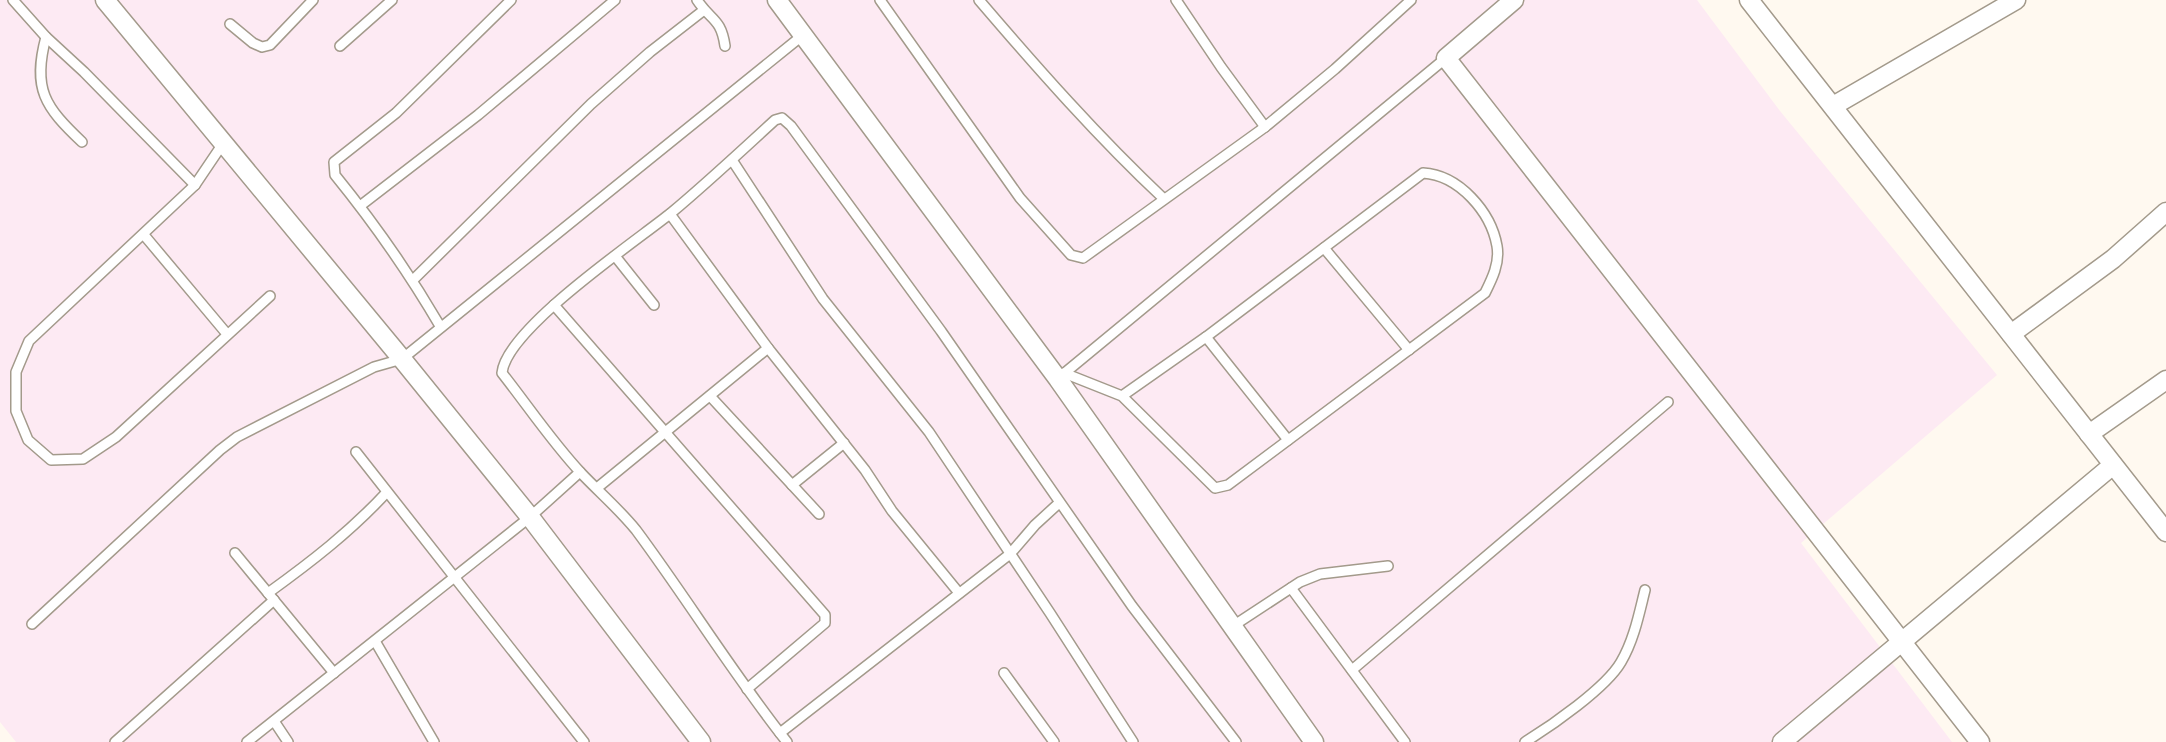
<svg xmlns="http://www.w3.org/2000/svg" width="2166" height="742" font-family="'Open Sans',sans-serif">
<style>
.commercial{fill:#fdeaf3}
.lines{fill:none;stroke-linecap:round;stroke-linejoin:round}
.lane-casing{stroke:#a39a8b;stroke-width:12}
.street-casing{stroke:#a39a8b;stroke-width:21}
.lane{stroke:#fff;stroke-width:9}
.street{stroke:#fff;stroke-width:18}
</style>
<rect width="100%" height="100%" fill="#fff9f0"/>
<path class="commercial" d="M0,0H1697L1780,111L1997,375L1801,543L1952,742H16L0,722Z"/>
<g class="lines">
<g class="lane-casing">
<g id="lane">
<path d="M13,0L46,37L84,72L195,185"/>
<path d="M697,0C711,21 721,18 725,46"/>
<path d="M880,0L1020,198L1071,255L1083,258L1265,127L1335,69L1411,0"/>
<path d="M979,0C1038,69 1098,137 1164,199"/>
<path d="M1176,0L1221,67L1265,127"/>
<path d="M230,24L253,43L262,47L270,45L313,0"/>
<path d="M46,37C32,89 45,107 82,142"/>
<path d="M340,46L392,0"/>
<path d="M224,142L195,185L29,341L16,372V411L28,440L51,460L83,459L116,437L270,296"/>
<path d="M732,160L823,299L929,432L1050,613L1133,742"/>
<path d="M360,206L478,115L615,0"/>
<path d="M670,214L768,348"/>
<path d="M144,235L227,334"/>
<path d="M1324,248L1409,350"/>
<path d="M615,256L654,305"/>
<path d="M413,280L591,104L650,52L704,10"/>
<path d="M554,305L825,615V623L747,689"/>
<path d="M440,326C409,273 374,223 335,175L334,162L396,113L511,0"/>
<path d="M1206,337L1288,440"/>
<path d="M1064,373L1122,396L1215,488L1228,485L1485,293C1492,279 1500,263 1497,246C1491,212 1459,175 1423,173L1206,337L1122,396"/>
<path d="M1061,376L1446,58"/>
<path d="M710,396L819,514"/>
<path d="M356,452L584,742"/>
<path d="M792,485L844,443"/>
<path d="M597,488L768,348L865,470L892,511L959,593"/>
<path d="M235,553L334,673"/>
<path d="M1291,588L1405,742"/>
<path d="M268,593C311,562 351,531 387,492"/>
<path d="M32,624L220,450L237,437L374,367L402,359L803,35"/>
<path d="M1233,626L1300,582L1320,574L1388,566"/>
<path d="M375,641L434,742"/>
<path d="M1352,670L1668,402"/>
<path d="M1004,673L1054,742"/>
<path d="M274,721L288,742"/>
<path d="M780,733L1010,554L1035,525L1059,503"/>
<path d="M115,742L274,600"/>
<path d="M247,742L530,517L580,472"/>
<path d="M787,742C733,674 688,600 636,530C619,509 599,492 581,473C552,442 528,406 502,373C506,329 635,242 671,213C707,183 741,151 775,120L782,118L791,126L941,331L1132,606L1236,742"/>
<path d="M1525,742C1551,726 1606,688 1621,662C1634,640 1639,614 1645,590"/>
</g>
</g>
<g class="street-casing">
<g id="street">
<path d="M105,0L402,359L530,517L701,742"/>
<path d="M777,0L1058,379L1314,742"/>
<path d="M1514,0L1446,58L1980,742"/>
<path d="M1749,0L2166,532"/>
<path d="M1833,106L2016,0"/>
<path d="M2011,334L2113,259L2166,212"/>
<path d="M2089,434L2166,380"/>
<path d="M1782,742L2113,465"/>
</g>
</g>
<use href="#lane" class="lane"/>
<use href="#street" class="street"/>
</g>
</svg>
